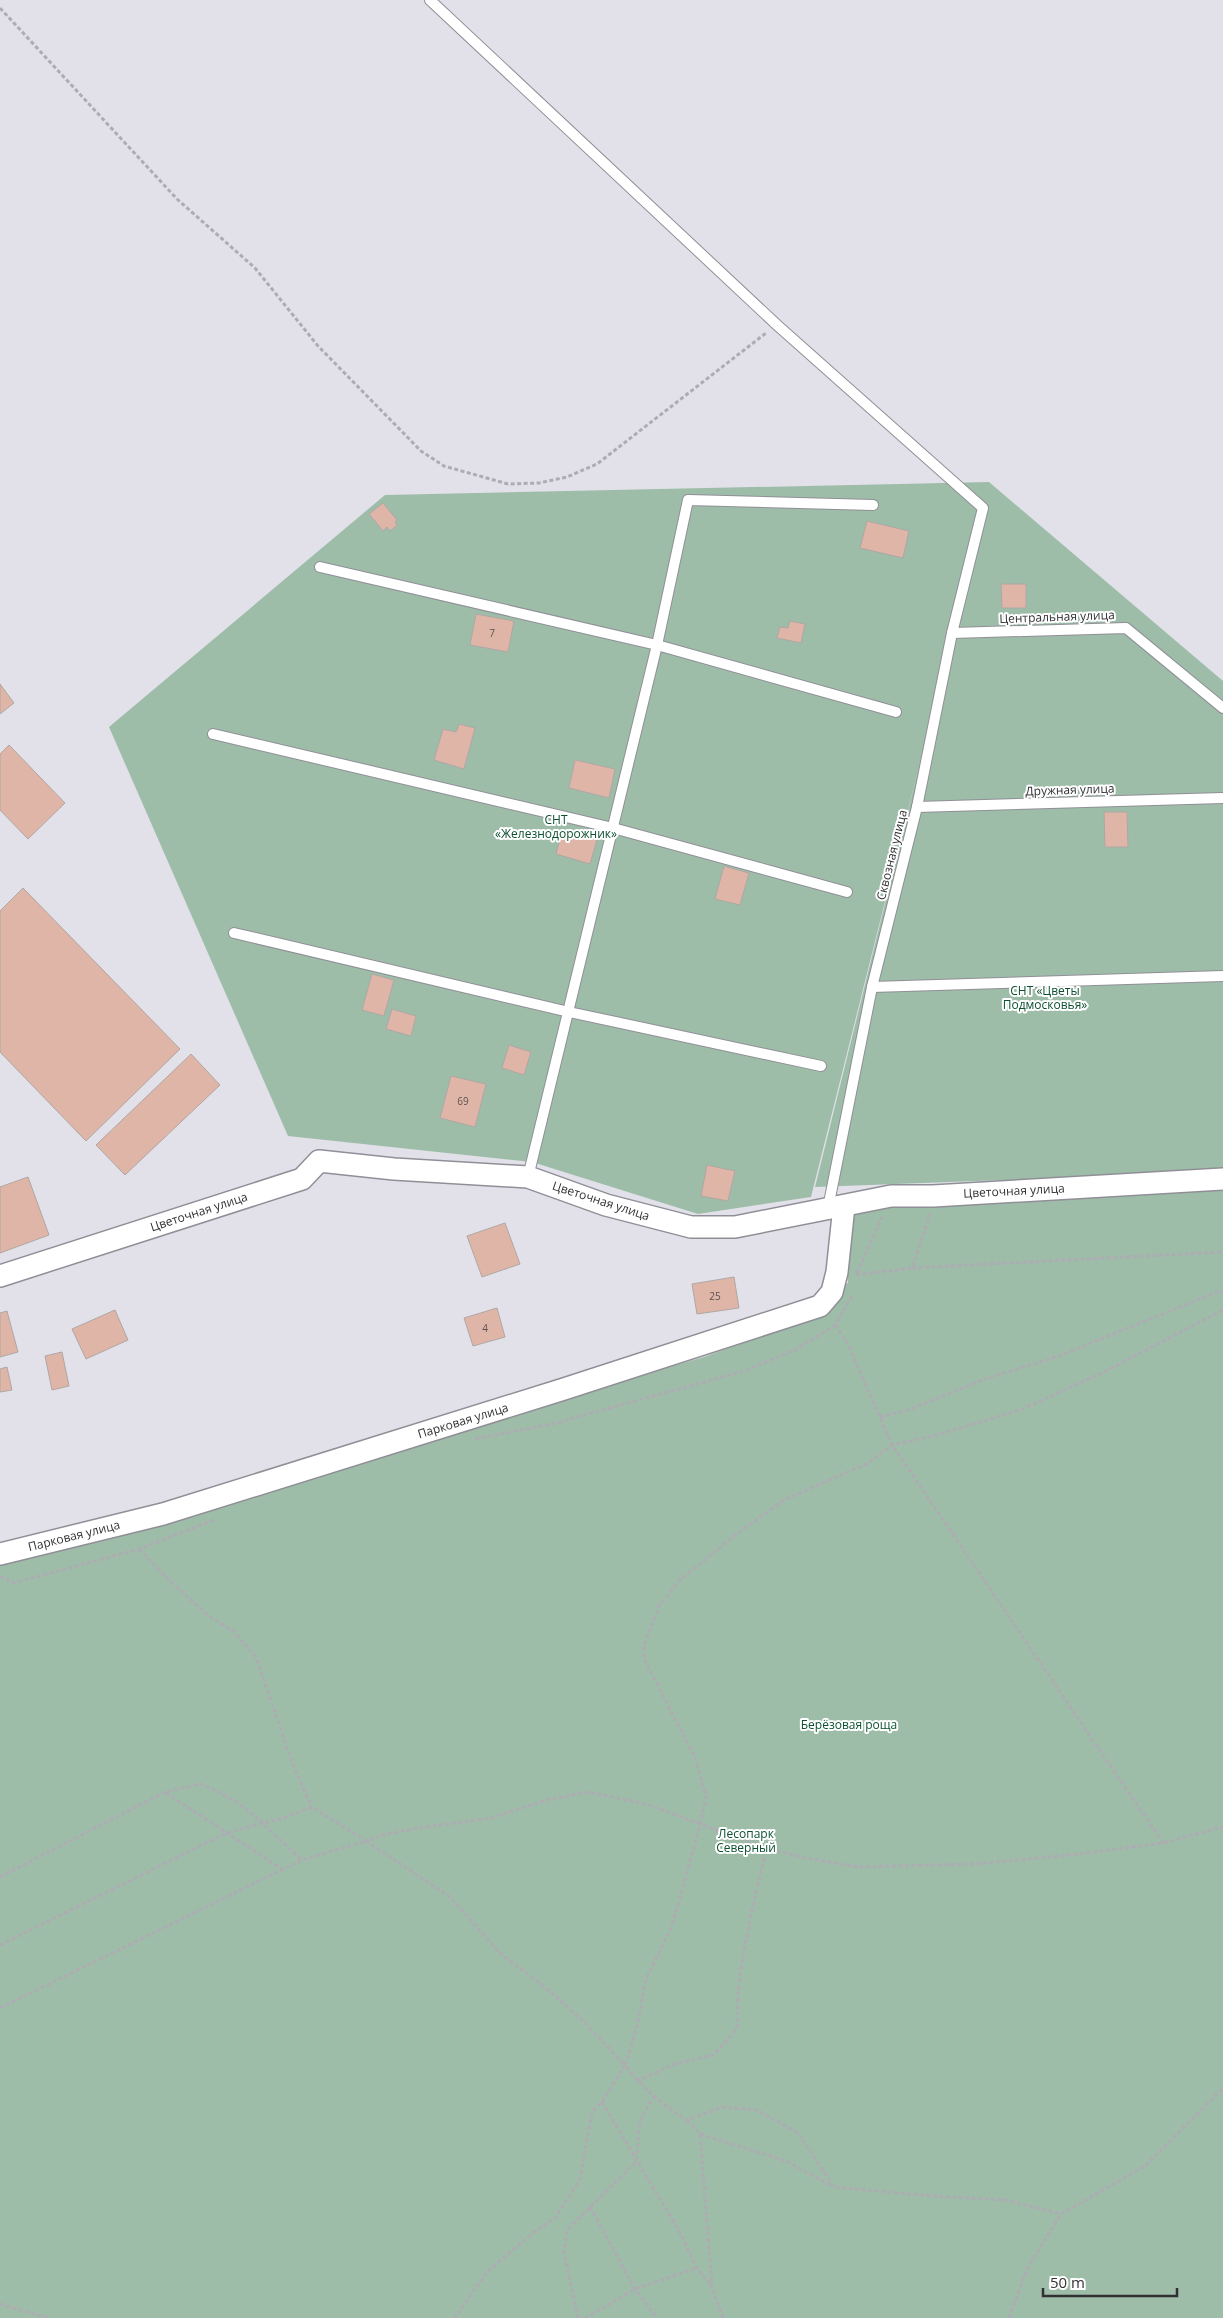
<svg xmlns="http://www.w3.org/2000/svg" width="1223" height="2318" font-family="'Open Sans',sans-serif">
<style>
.green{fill:#9ebda9}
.building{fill:#dfb5a7;stroke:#afa7a4}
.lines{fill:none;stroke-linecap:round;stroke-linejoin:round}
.service-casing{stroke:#908f97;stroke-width:12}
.minor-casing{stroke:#908f97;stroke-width:24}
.path{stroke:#adacb2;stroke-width:3;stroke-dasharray:4 2.5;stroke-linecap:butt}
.service{stroke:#fff;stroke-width:10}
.minor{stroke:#fff;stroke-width:21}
.labels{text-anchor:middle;stroke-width:4;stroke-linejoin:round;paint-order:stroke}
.number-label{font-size:10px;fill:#5c5251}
.street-label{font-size:12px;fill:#313134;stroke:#fff}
.park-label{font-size:12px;fill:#0d5031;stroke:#fff}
</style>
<rect width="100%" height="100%" fill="#e2e1e9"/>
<path class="green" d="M989,482L1223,681V2318H0V1557L704,1357L765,1334L848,1283L844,1221L881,1194L1004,1180L815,1187L925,742L811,1197L698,1214L532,1162L288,1136L109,727L385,495Z"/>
<g class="building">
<path d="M383,503L397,520L395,522L397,525L390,531L387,527L383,531L369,514Z"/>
<path d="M867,521L909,531L903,558L860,548Z"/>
<path d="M1001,584H1026V608H1002Z"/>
<path d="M476,614L514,621L508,652L470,645Z"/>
<path d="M790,621L805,624L801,643L777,638L780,627L788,628Z"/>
<path d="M0,684L14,703L0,714Z"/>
<path d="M459,724L475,728L464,769L434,760L443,729L456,732Z"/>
<path d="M9,745L65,803L28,839L0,810V754Z"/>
<path d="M575,760L615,769L609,798L569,788Z"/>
<path d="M1104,812H1127L1128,847H1105Z"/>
<path d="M562,831L597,840L590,864L556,854Z"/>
<path d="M724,866L749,873L740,905L715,899Z"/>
<path d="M23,888L180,1049L86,1141L0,1052V911Z"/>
<path d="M372,974L394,980L384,1016L362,1010Z"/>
<path d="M392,1009L416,1016L411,1036L386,1029Z"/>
<path d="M509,1045L531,1052L524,1075L502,1068Z"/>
<path d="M191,1054L220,1085L125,1175L96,1145Z"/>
<path d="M451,1076L486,1084L475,1127L440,1118Z"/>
<path d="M707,1165L735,1171L728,1201L701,1196Z"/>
<path d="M28,1177L49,1235L0,1253V1187Z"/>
<path d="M505,1223L520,1264L482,1277L467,1236Z"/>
<path d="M734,1277L739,1308L697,1314L692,1284Z"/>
<path d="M497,1308L505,1337L473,1346L464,1318Z"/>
<path d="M115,1310L128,1340L86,1359L72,1329Z"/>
<path d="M7,1311L18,1352L0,1357V1313Z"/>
<path d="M62,1352L69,1386L52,1390L45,1356Z"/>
<path d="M7,1367L12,1390L0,1392V1369Z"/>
</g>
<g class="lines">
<g class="service-casing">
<g id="service">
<path d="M430,0L777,325L983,508L952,633L917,807L872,987L828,1208"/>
<path d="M320,567L657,645L896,712"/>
<path d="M952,633L1126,628L1223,708"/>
<path d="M213,734L613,828L847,892"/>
<path d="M917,807L1223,798"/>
<path d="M234,933L569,1012L821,1066"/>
<path d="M872,987L1223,976"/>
<path d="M528,1177L657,645L688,500L873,505"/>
</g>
</g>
<g class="minor-casing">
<g id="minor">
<path d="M0,1276L302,1179L319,1161L394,1169L528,1177L606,1205L691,1227H735L891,1196H933L1223,1179"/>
<path d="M0,1554L163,1514L564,1389L820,1306L832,1292L837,1272L844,1206"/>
</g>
</g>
<g class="path">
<path d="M0,8L177,199L255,268L318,346L421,451L444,466L508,484L539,483L567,477L597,464L766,333"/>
<path d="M912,1268L1223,1252"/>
<path d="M857,1273L882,1217"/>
<path d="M856,1275L912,1268L930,1214"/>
<path d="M1223,1310L1102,1373L1020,1410L937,1435L892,1445L866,1464L784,1500L738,1533L681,1579L659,1606L644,1645V1659L695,1757L706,1797L700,1825L672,1926L646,1979L637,2026L625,2065C642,2088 663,2105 687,2120L723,2107L757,2110L798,2133L834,2187L931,2196L1006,2200L1061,2214L1145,2166L1223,2088"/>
<path d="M835,1325L847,1342L892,1445L1163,1843"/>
<path d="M880,1417L908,1410L985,1379L1059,1356L1217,1292H1223"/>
<path d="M475,1439L552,1424L744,1371L795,1350L835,1325L852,1296"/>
<path d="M139,1549L173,1584L209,1616L233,1631L256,1657L293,1765L312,1807"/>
<path d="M0,1577L14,1583L139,1549L214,1520"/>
<path d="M166,1793L282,1869"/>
<path d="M0,1877L165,1792L200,1784L223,1794L248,1810L302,1860"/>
<path d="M0,1945L226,1833L283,1818L312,1807L366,1841L383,1835L419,1828L491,1818L547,1800L588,1792L646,1804L766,1848L806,1858L858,1867L974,1864L1071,1855L1163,1843L1223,1827"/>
<path d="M0,2008L302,1860L366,1841L450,1897L499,1952L550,1991L586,2024L625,2065L602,2102L592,2112L580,2179L556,2217L534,2232L487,2272L455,2318"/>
<path d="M637,2081L675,2064L713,2055L737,2029C735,1970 754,1906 766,1848"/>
<path d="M602,2102L679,2231L697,2268L712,2287"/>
<path d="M687,2120L700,2134L712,2287L723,2318"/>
<path d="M700,2134L786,2161L832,2186"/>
<path d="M590,2207L635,2289L657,2318"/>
<path d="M0,2304L48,2318"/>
<path d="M578,2318L564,2253L567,2230L636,2162L640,2121L654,2096"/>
<path d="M585,2318L635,2289L697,2268"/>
<path d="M1009,2318L1028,2267L1061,2214"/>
</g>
<use href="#service" class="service"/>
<use href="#minor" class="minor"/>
</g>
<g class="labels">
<g class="number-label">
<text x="492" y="637">7</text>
<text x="463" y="1105">69</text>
<text x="715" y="1300">25</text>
<text x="485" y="1332">4</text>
</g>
<g class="street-label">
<text transform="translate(1057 617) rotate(-2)" y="4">Центральная улица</text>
<text transform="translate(1070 790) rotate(-2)" y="4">Дружная улица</text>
<text transform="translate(892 855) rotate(-76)" y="4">Сквозная улица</text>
<text transform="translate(1014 1191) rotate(-3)" y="4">Цветочная улица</text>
<text transform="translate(601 1201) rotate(18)" y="4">Цветочная улица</text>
<text transform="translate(199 1212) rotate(-18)" y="4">Цветочная улица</text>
<text transform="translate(463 1421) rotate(-17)" y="4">Парковая улица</text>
<text transform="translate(74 1536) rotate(-14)" y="4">Парковая улица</text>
</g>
<g class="park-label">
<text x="556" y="824">СНТ<tspan x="556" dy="14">«Железнодорожник»</tspan></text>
<text x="1045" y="995">СНТ «Цветы<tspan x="1045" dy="14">Подмосковья»</tspan></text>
<text x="849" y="1729">Берёзовая роща</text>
<text x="746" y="1838">Лесопарк<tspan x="746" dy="14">Северный</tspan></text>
</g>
</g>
<path d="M1043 2288v8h134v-8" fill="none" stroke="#313134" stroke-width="2.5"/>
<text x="1050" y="2288" font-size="15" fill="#313134" stroke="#ffffff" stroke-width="4" paint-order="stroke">50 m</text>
</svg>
